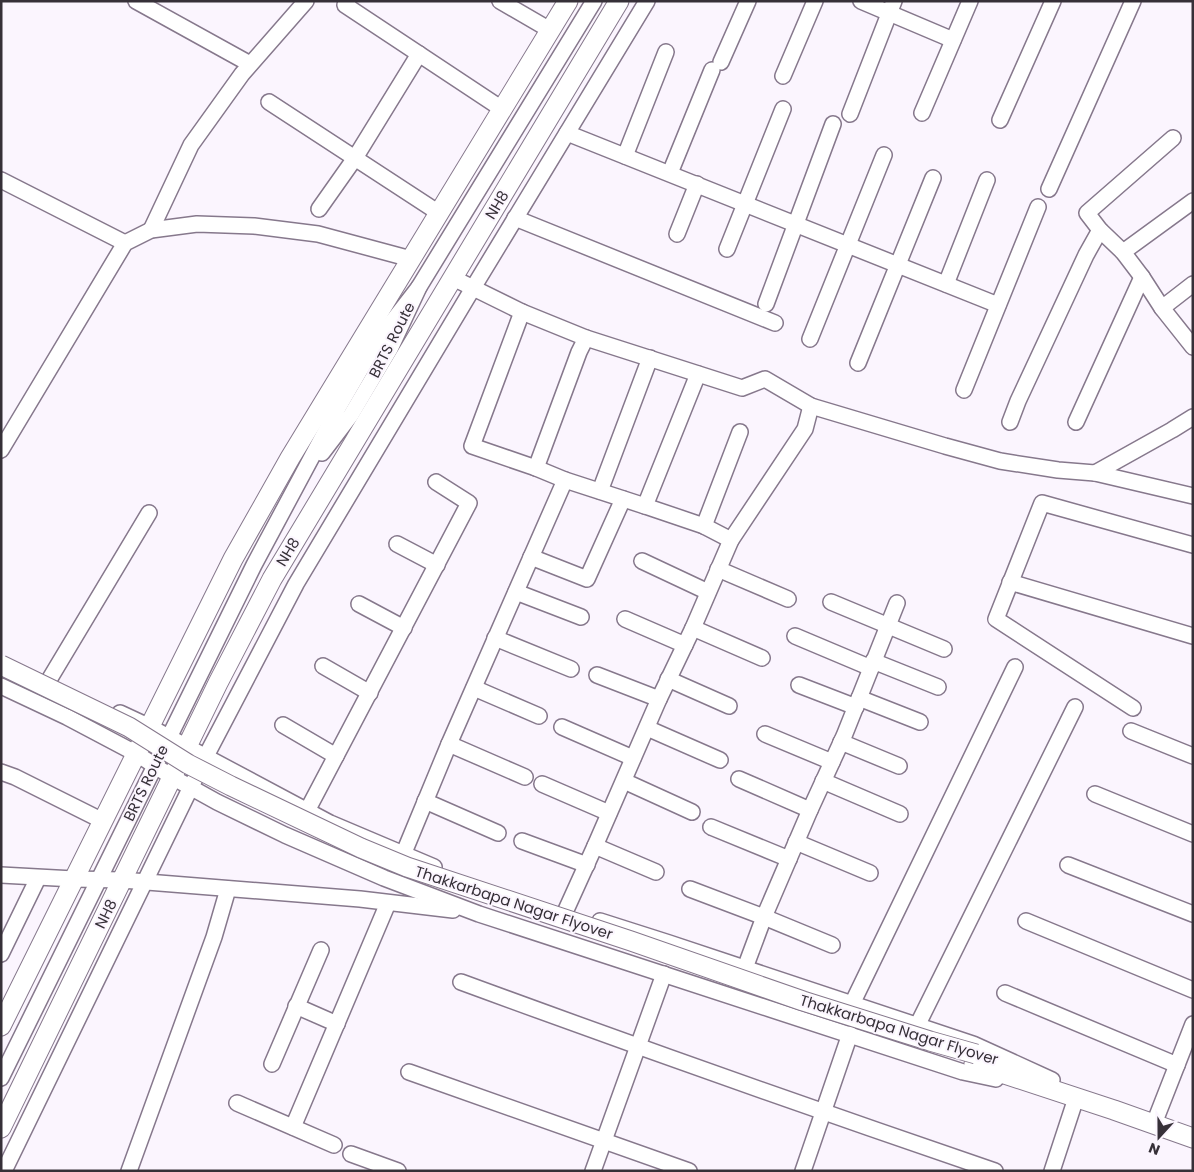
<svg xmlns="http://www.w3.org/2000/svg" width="1194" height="1172" font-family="Poppins,sans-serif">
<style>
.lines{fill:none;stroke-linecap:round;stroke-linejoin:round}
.minor-casing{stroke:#86788c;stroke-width:18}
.major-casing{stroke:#86788c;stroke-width:21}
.minor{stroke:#fff;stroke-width:15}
.major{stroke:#fff;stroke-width:19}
.major-bridge-casing{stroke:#86788c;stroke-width:21;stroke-linecap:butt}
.major-bridge{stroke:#fff;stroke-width:19}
.labels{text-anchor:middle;stroke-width:4;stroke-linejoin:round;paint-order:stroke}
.street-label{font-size:15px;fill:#363038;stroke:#fbf5fe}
</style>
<rect width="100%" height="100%" fill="#fbf5fe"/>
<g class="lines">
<g class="minor-casing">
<g id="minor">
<path d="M136,1L250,64"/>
<path d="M348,1L345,5L502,109"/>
<path d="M500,1L550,30"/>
<path d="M861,1L953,40"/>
<path d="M721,62L748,1"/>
<path d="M783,76L815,1"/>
<path d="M269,102L439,213"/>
<path d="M922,113L970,1"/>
<path d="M850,114L894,1"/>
<path d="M1000,120L1053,1"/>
<path d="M567,133L998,305"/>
<path d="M1173,138L1087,213L1100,230L1123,252L1142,277L1162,308L1193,284"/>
<path d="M625,156L666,52"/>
<path d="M670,173L712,70"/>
<path d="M1,180L125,243"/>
<path d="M1049,189L1133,1"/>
<path d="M319,209L355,158L419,54"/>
<path d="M515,218L775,323"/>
<path d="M151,230L191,145L242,74L306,1"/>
<path d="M677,234L697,184"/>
<path d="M727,249L783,109"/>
<path d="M1123,252L1193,201"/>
<path d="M453,278L522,312L586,338L742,388L765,379L811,406L945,446L1000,461L1058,470L1095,473L1193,496"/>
<path d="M946,284L987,180"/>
<path d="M766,304L833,124"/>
<path d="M1162,308L1193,347"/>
<path d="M522,312L472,446L536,468L565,480L645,506L698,374"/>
<path d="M810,339L884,155"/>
<path d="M858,363L933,178"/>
<path d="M964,390L1038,207"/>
<path d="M1010,422L1018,401L1086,255L1100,230"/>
<path d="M1076,422L1142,277"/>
<path d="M1,450L125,243L151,230L197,224L254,226L318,234L411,259"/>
<path d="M322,453L351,415L390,349L419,287L594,1"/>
<path d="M536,468L579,352L586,338"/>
<path d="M1095,473L1172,430L1193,417"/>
<path d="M600,491L650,358"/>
<path d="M645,506L704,526L731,540"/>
<path d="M704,526L740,432"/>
<path d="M397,544L437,565"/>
<path d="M531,557L587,579L623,499"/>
<path d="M642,561L708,592"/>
<path d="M718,569L788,599"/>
<path d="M1010,582L1193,636"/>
<path d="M516,592L581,617"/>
<path d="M831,602L944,649"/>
<path d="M359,604L404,628"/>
<path d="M625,619L685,645"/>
<path d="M693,628L762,658"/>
<path d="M795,636L871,668"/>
<path d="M495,638L571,669"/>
<path d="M873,661L938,687"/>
<path d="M323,666L370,693"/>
<path d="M597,675L659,699"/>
<path d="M668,679L729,706"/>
<path d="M49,680L149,513"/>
<path d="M799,685L856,707"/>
<path d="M1,686L67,717L137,754L172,777L217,802L285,835L384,878L479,914L963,1072L996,1079"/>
<path d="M474,688L539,716"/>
<path d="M859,698L920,722"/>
<path d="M1133,708L996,619L1042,503L1193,545"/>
<path d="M120,713L150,727L330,823L434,867"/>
<path d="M283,725L336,756"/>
<path d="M562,727L633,758"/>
<path d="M647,728L720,760"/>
<path d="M1131,731L1193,756"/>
<path d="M765,734L832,762"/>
<path d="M841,742L899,766"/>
<path d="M449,744L525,777"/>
<path d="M1,772L15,777L103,821"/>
<path d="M739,779L810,810"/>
<path d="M624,781L692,812"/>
<path d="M823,781L900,814"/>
<path d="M542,784L609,813"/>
<path d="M1095,794L1193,834"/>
<path d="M425,801L498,833"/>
<path d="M307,811L469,503L436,482"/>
<path d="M711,827L789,859"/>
<path d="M522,841L587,865"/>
<path d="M796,842L870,873"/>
<path d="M595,846L656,872"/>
<path d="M403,855L449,744L565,480"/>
<path d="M1068,865L1193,914"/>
<path d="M1,875L74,879L122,880L360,899L453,910"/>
<path d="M690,889L764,917L832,945"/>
<path d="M566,910L595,846L659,699L693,628L731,540L805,429L811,406"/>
<path d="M600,921L669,943L973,1044L1052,1080"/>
<path d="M1026,921L1193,990"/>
<path d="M1,954L38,878"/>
<path d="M745,968L764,917L810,810L844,736L897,603"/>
<path d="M461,982C638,1047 816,1110 995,1171"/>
<path d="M1005,993L1177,1065"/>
<path d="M852,1004L1015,667"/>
<path d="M296,1006L337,1024"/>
<path d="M917,1026L1075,707"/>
<path d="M272,1064L321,950"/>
<path d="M409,1072L689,1171"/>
<path d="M1,1078L254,565L338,408L377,341L419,287"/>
<path d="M237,1103L334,1145"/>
<path d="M1157,1116L1193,1024"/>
<path d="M293,1127L388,903"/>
<path d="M351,1154L398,1171"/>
<path d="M4,1171L205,758L296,584L473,288L647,1"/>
<path d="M129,1171L214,937L228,889"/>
<path d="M593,1171L664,974"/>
<path d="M803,1171L850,1034"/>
<path d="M1052,1171L1076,1098"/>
</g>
</g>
<g class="major-casing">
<g id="major">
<path d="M1,1026L233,559L290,458L568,1"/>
<path d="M974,1064L1114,1110L1193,1138"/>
<path d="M1,1128L218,683L272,579L619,1"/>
</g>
</g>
<use href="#minor" class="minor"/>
<use href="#major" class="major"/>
<g class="major-bridge-casing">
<path id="major-bridge" d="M1,665L129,727L188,764L231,786L361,848L407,867L631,941L803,1001L930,1041L976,1054"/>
</g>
<use href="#major-bridge" class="major-bridge"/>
</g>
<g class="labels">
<g class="street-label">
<text transform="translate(497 205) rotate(-59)" y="5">NH8</text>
<text transform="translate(392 340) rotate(-63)" y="5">BRTS Route</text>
<text transform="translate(288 552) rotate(-59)" y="5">NH8</text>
<text transform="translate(146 783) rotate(-64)" y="5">BRTS Route</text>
<text transform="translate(514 903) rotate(18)" y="5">Thakkarbapa Nagar Flyover</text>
<text transform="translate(106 914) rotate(-64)" y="5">NH8</text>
<text transform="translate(899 1030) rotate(17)" y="5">Thakkarbapa Nagar Flyover</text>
</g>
</g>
<rect width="1194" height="1172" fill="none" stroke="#363038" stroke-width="5"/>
<g transform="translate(1159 1137) rotate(201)" stroke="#fbf5fe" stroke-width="4" paint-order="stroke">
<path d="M0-4L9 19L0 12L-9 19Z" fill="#363038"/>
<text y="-8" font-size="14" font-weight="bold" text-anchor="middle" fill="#363038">N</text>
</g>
</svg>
